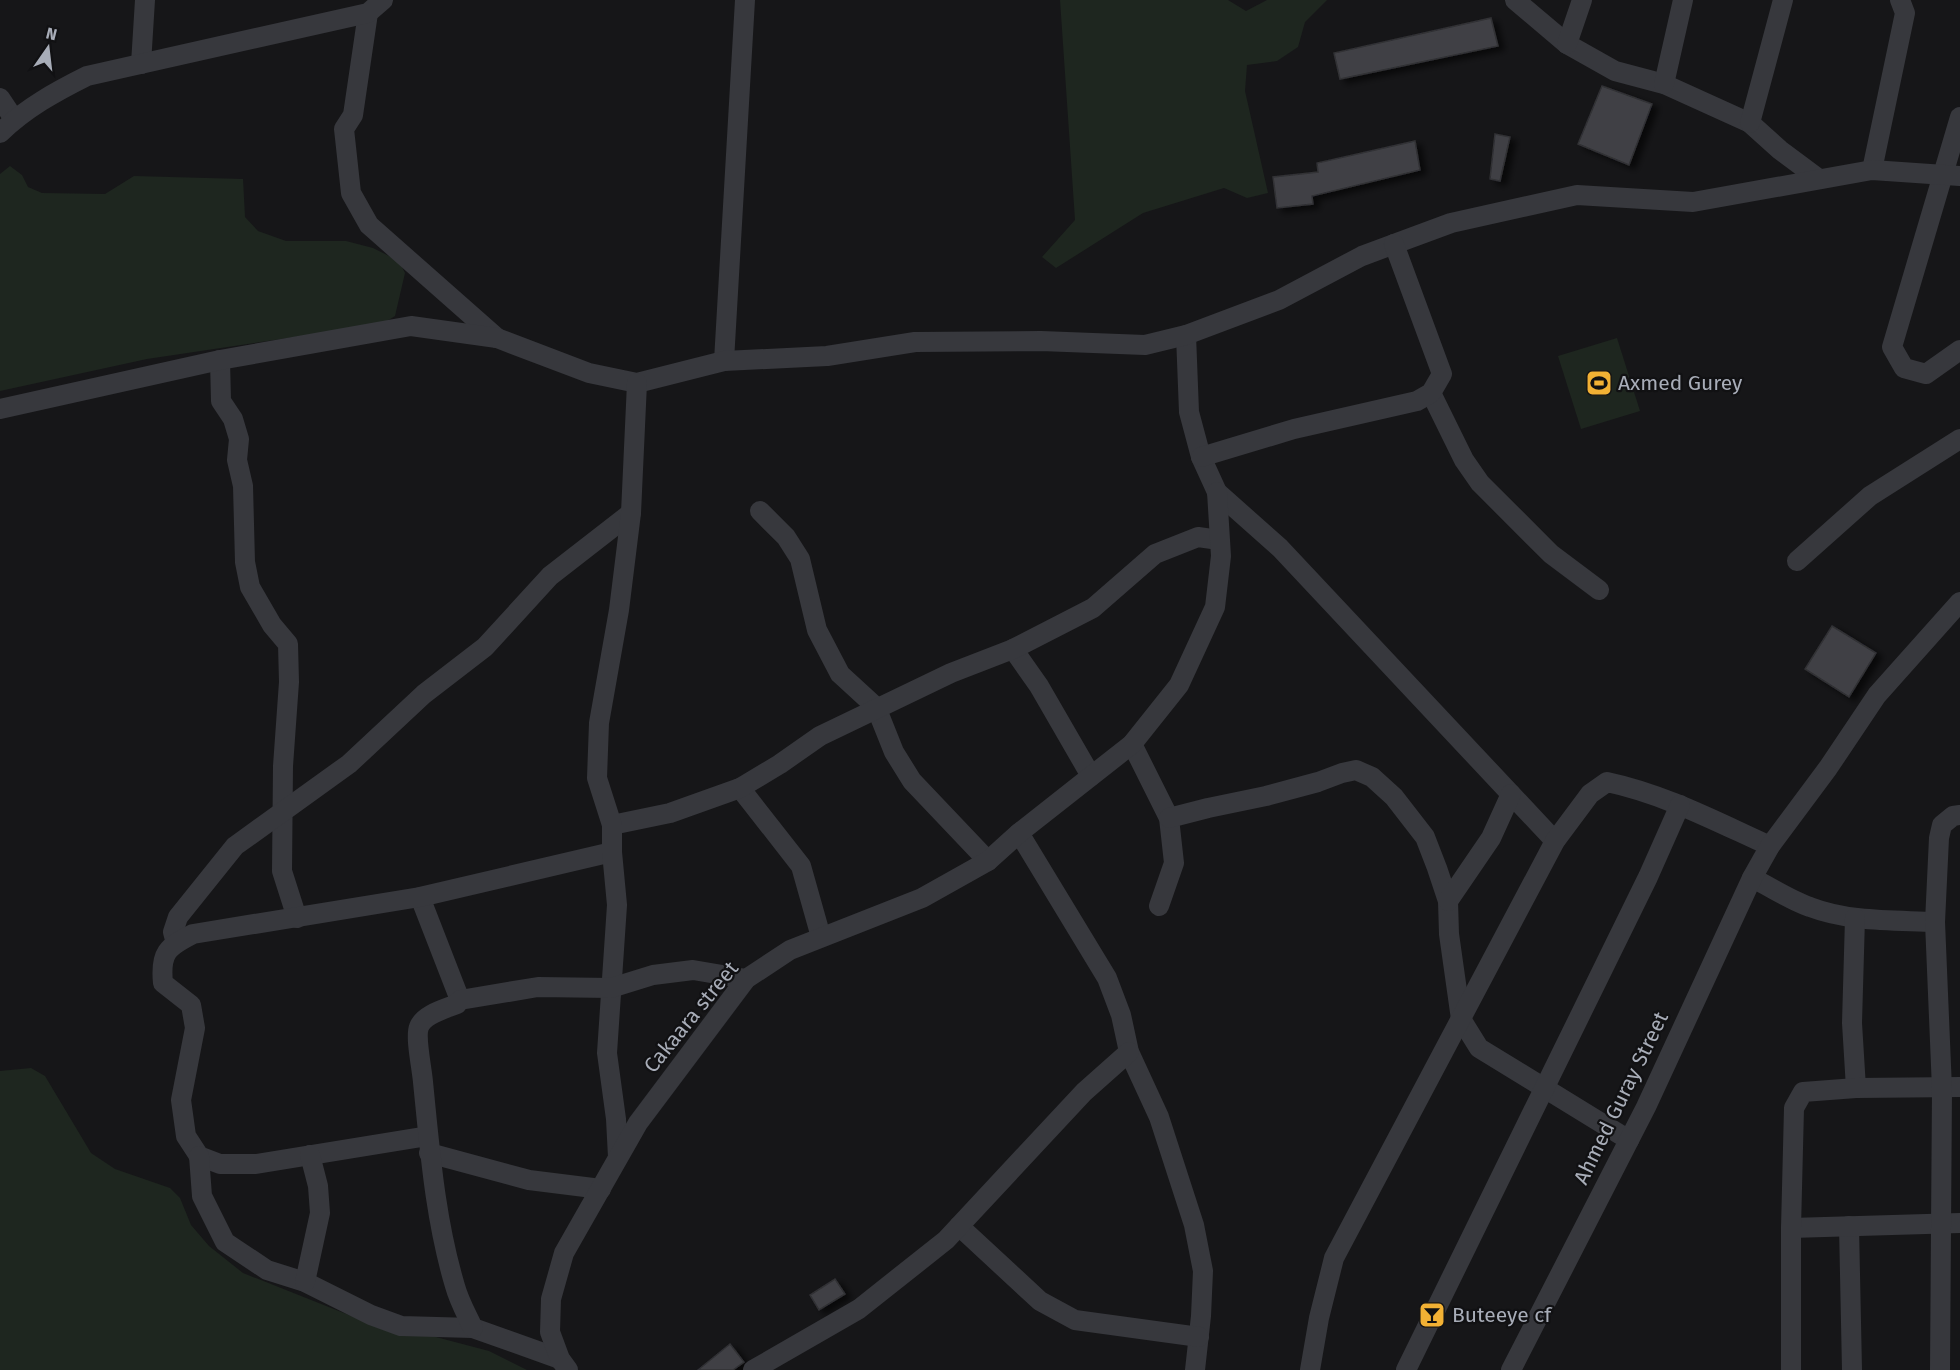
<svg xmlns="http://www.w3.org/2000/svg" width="1960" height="1370" font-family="'Fira Sans',sans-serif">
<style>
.green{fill:#1e261f}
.building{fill:#404145;stroke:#303034;stroke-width:1.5;filter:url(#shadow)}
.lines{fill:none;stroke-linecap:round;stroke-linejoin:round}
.minor{stroke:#37383d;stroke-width:20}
.labels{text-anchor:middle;stroke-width:4.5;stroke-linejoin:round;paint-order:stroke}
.poi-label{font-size:21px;fill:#a8adb8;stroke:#111113;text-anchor:start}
.street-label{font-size:21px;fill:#a8adb8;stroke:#111113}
</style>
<defs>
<filter id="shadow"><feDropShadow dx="6" dy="4" stdDeviation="3" flood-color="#0009"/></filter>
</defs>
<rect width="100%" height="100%" fill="#161618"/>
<g class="green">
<path d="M1060,0H1228L1246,11L1267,0H1327L1305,22L1298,47L1277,61L1247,65L1245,91L1268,193L1247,198L1224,188L1143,213L1056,268L1042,257L1075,220Z"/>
<path d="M10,166L22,175L28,187L42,193L105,194L134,176L243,179L245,217L258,231L286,241H346L373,248L399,261L405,273L395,316L382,324L147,359L0,391V174Z"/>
<path d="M1617,338L1640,411L1581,429L1558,356Z"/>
<path d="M31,1068L45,1076L91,1153L115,1169L170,1188L180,1198L191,1225L209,1246L243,1273L389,1331L432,1336L489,1351L527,1370H0V1071Z"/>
</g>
<g class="building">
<path d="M1491,18L1498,46L1340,79L1334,53Z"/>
<path d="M1602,86L1652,104L1629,165L1578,144Z"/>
<path d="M1495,134L1510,137L1500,181L1490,179Z"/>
<path d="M1415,141L1420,170L1312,196L1313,204L1277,208L1273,177L1318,172L1317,163Z"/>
<path d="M1832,626L1876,653L1849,697L1805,669Z"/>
<path d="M835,1279L845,1294L819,1310L810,1295Z"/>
<path d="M730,1344L744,1362L733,1370H698Z"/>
</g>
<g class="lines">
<g class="minor">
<path d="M1515,0L1567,44L1615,71L1664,84L1750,123L1780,150L1819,179"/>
<path d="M368,13L353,115L344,129L351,193L369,225L497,338"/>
<path d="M1567,44L1582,0"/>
<path d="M141,64L145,0"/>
<path d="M1664,84L1683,0"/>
<path d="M0,98L14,119"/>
<path d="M1960,117L1892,347L1904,368L1926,374L1960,350"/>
<path d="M1750,123L1783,0"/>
<path d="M0,133C26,108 55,92 87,76L368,13L383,0"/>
<path d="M1872,170L1905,13L1900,0"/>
<path d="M1186,335L1189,412L1201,457L1217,492L1280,548L1555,841"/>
<path d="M220,360L221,401L233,419L239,439L237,460L243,486L245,562L250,587L272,625L288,644L289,682L283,766L282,871L297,918"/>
<path d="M724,361L745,0"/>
<path d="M1431,393L1464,460L1480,483L1551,554L1599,590"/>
<path d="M0,409L220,360L411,326L497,338L589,373L637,383L724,361L827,356L915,342L1041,341L1145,345L1186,335L1279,300L1362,256L1451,223L1577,195L1693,202L1872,170L1960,176"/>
<path d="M1201,457L1294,429L1417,401L1431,393L1442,374L1394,244"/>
<path d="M760,511L786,537L800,559L817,630L840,674L876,707L894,752L912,781L988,861"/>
<path d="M1797,561L1870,496L1960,439"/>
<path d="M1013,649L1039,686L1091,776"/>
<path d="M1132,744L1169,818L1174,863L1159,906"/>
<path d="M740,788L801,866L821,937"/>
<path d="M1169,818L1208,808L1266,796L1318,782L1342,773L1356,770L1372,777L1394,797L1425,837L1437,868L1448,901L1449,934L1461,1019L1479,1048L1629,1140"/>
<path d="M612,825L670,813L740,788L780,764L820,736L951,673L1013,649L1093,608L1155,554L1198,537L1219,540"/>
<path d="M1019,833L1107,978L1121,1015L1129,1052L1159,1117L1194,1225L1203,1271L1201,1316L1195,1370"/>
<path d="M1752,878C1771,887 1790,900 1810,907C1849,922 1893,920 1935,922"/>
<path d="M420,897L460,1000"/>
<path d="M1448,901L1491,838L1511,794"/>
<path d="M1855,918L1852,1023L1856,1088"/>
<path d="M176,943L173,932L178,917L235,846L349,764L424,694L485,647L550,576L631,513"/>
<path d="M428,1136L256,1164H220L199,1156L186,1136L181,1100L195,1028L191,1005L163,983C160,953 167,947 193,934L420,897L612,852"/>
<path d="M429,1153L529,1180L601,1189"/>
<path d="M199,1156L202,1196L225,1242L267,1270L305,1282L371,1315L401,1326L473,1328L560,1359"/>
<path d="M618,1157L616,1119L607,1053L617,905L612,852V825L597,778L599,723L619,610L631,513L637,383"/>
<path d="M959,1226L1040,1301L1075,1320L1199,1337"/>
<path d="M1849,1226L1852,1370"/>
<path d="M1791,1228L1960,1223"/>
<path d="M305,1282L320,1213L318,1186L310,1155"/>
<path d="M473,1328C467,1315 459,1301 455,1286C435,1219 430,1151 423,1082C422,1069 415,1037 419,1027C424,1014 445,1009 457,1004L460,1000L538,987L611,988L653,975L693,970L746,979"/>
<path d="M568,1370L560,1359L550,1332L551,1299L564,1253L638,1123L746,979L790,950L922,898L988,861L1019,833L1132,744L1179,685L1215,607L1221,556L1217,492"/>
<path d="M753,1370L859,1309L946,1240L1084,1092L1129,1052"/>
<path d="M1310,1370L1319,1318L1334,1258L1555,841L1590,794L1607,782C1664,794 1717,822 1770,846"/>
<path d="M1406,1370L1648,877L1680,805"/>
<path d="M1511,1370L1646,1107L1752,878L1770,846L1828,768L1877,695L1960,602"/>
<path d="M1791,1370V1228L1794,1108L1803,1092L1856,1088L1960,1087"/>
<path d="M1940,1370L1942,1089L1935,922L1939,838L1942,825L1953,816L1960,815"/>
</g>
</g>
<defs>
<g id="stadium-square" transform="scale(1.35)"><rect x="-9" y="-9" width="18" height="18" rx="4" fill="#f2b134" stroke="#111113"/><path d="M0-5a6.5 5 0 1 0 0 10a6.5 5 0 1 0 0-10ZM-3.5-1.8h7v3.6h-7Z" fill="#111"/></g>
<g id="bar-square" transform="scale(1.35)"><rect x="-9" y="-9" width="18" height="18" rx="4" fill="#f2b134" stroke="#111113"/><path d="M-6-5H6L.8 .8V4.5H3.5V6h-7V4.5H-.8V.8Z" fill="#111"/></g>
</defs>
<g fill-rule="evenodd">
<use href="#stadium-square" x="1599" y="383"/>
<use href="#bar-square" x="1432" y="1315"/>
</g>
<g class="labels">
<g class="poi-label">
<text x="1618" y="390">Axmed Gurey</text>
<text x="1452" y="1322">Buteeye cf</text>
</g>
<g class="street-label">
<text transform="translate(691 1017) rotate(-51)" y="7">Cakaara street</text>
<text transform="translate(1621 1098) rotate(-64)" y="7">Ahmed Guray Street</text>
</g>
</g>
<g transform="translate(48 48) rotate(14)" stroke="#111113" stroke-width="4.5" paint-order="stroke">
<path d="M0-4.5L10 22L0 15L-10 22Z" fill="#a8adb8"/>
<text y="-9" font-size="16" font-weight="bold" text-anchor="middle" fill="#a8adb8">N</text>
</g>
</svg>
